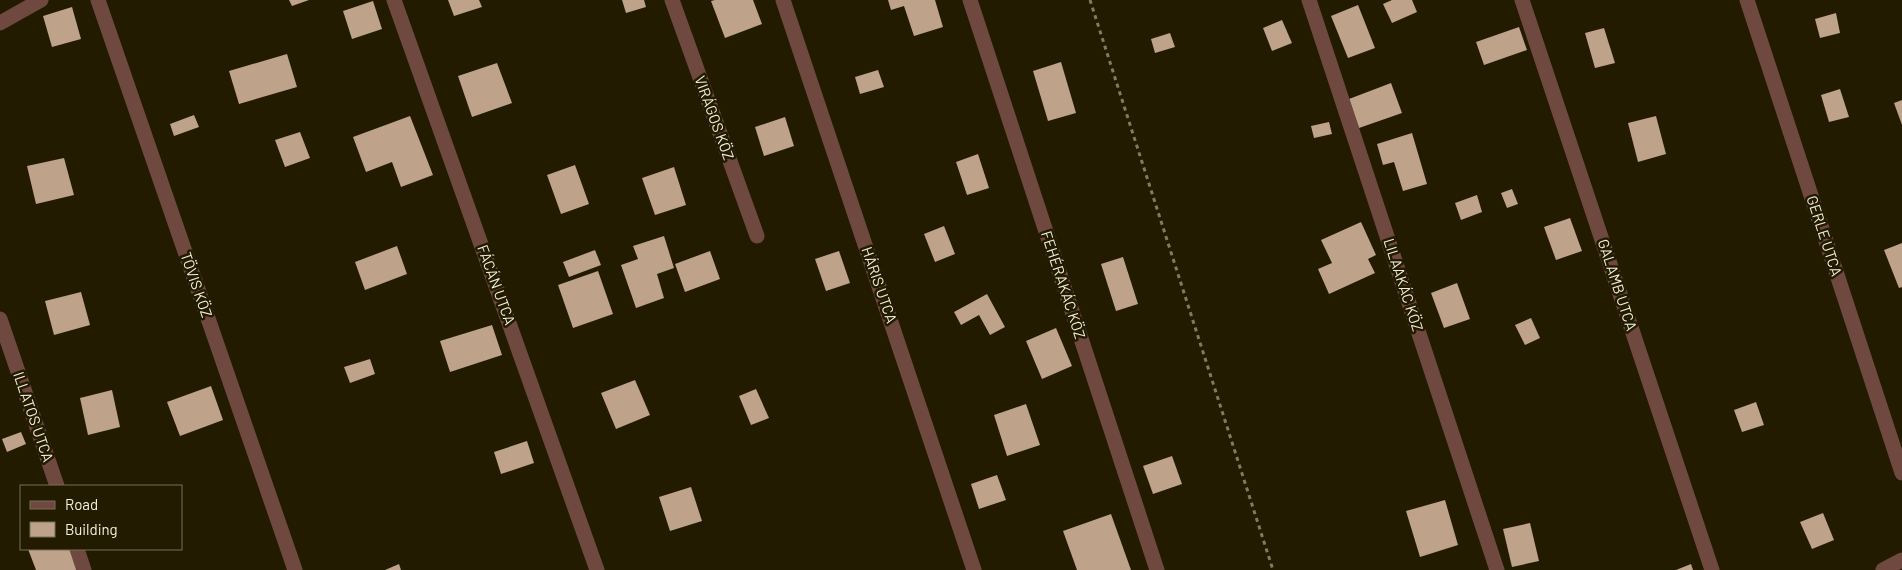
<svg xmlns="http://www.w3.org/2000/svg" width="1902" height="570" font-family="Barlow,sans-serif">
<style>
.building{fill:#bea28a}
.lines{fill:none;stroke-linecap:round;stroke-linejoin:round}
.path{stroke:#807b64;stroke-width:3;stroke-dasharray:4 4;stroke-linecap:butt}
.minor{stroke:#6f493f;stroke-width:15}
.labels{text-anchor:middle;stroke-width:5;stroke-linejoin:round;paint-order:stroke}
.street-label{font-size:15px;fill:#f4f0de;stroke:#221b00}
</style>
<rect width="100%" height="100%" fill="#221b00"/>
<g class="building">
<path d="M289,0H309L292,6Z"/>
<path d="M448,0H479L482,7L454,16Z"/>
<path d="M622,0H644L646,7L626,13Z"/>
<path d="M715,0H753L762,24L725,38L711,1Z"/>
<path d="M888,0H935L943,27L914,36L904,6L891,10Z"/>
<path d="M1392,0H1412L1417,12L1392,23L1383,4Z"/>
<path d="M373,1L382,29L352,39L343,11Z"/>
<path d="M1358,5L1375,48L1348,58L1331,16Z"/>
<path d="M72,7L81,39L52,47L43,16Z"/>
<path d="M1836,13L1840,33L1820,38L1815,19Z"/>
<path d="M1282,20L1292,43L1272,51L1263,28Z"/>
<path d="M1519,27L1527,50L1484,65L1476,42Z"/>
<path d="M1604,28L1615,63L1595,68L1585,33Z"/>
<path d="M1170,33L1175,47L1155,53L1151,39Z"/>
<path d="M287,54L297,87L239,104L229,71Z"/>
<path d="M1061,62L1076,113L1048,121L1033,71Z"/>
<path d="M497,63L512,103L472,117L458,76Z"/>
<path d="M878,70L884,87L860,94L855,77Z"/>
<path d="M1391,83L1402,113L1359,128L1349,99Z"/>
<path d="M1840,89L1849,117L1829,122L1821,95Z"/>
<path d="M1902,100V125L1894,103Z"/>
<path d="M194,115L199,127L174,136L170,124Z"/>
<path d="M410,116L433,175L401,187L392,162L366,172L353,137Z"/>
<path d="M1656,116L1666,154L1638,162L1628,123Z"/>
<path d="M785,117L794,146L764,156L755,127Z"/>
<path d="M1329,122L1332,134L1314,138L1311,126Z"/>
<path d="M300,132L310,158L285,167L275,140Z"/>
<path d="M1412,133L1427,184L1403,191L1394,162L1383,165L1377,144Z"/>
<path d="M978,154L989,188L967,195L956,162Z"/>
<path d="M64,158L74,195L36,204L27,166Z"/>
<path d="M575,165L589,204L561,214L547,175Z"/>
<path d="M674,167L686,205L655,215L642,178Z"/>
<path d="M1512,189L1518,204L1507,208L1501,193Z"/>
<path d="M1477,195L1482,212L1461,220L1455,203Z"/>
<path d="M1570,218L1582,251L1556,260L1544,227Z"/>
<path d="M1361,222L1376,255L1368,259L1375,273L1329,294L1318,269L1332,263L1321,240Z"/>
<path d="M944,226L955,254L935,262L924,234Z"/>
<path d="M664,236L674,268L657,274L664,298L636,308L621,265L638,259L633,246Z"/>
<path d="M1902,243V287L1899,288L1884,250Z"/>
<path d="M397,246L407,274L365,290L355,262Z"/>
<path d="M595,250L601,265L569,277L563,262Z"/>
<path d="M710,251L720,279L685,292L675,264Z"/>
<path d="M839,251L850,283L826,291L815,259Z"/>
<path d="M1123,257L1138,304L1116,311L1101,264Z"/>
<path d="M598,271L613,314L573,328L558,285Z"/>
<path d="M1457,283L1470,319L1444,328L1431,293Z"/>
<path d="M81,292L90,325L54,335L45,301Z"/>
<path d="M987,294L1005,327L990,335L979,315L961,325L954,312Z"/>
<path d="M1531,318L1540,338L1525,345L1515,325Z"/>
<path d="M492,325L502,355L450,372L440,341Z"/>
<path d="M1056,328L1072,366L1042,379L1026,341Z"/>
<path d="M370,359L375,374L350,383L344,367Z"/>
<path d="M635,380L650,415L616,429L601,393Z"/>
<path d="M211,386L223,420L180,436L167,402Z"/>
<path d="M756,389L769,418L751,425L739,396Z"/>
<path d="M112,390L120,427L88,435L80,398Z"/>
<path d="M1756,402L1764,425L1742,432L1734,410Z"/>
<path d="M1026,404L1040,445L1007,456L994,415Z"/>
<path d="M21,432L26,444L7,452L2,439Z"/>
<path d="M527,441L534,463L501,474L494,452Z"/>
<path d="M1172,456L1182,484L1153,494L1143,466Z"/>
<path d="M997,475L1006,500L979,509L971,484Z"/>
<path d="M691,487L702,521L670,531L659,497Z"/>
<path d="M1445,500L1458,545L1420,557L1406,511Z"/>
<path d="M1823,513L1834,540L1812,549L1800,522Z"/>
<path d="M1111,514L1131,570H1077L1063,531Z"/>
<path d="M1530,523L1539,561L1512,567L1503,529Z"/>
<path d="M28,549H70L78,570H36Z"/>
<path d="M399,564L401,570H385Z"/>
<path d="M1691,564L1693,570H1676Z"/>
</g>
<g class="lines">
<path class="path" d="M1090,0L1273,570"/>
<g class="minor">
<path d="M98,0L295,570"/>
<path d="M394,0L597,570"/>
<path d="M672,0L757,236"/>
<path d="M783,0L974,570"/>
<path d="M970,0L1157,570"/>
<path d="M1309,0L1497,570"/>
<path d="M1522,0L1712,570"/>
<path d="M1747,0L1902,473"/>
<path d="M0,23L41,0"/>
<path d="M0,319L57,486"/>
<path d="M77,549L84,570"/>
<path d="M1883,570L1902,560"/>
</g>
</g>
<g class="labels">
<g class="street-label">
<text transform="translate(714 118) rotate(70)" y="5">VIRÁGOS KÖZ</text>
<text transform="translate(1824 236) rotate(72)" y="5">GERLE UTCA</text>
<text transform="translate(196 285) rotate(71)" y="5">TÖVIS KÖZ</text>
<text transform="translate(496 285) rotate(70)" y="5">FÁCÁN UTCA</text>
<text transform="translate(879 285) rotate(71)" y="5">HÁRIS UTCA</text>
<text transform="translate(1063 285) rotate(72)" y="5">FEHÉRAKÁC KÖZ</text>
<text transform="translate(1403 285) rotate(72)" y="5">LILAAKÁC KÖZ</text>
<text transform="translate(1617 285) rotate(72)" y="5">GALAMB UTCA</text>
<text transform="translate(33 417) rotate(71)" y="5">ILLATOS UTCA</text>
</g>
</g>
<rect x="20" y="485" width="162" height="65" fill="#221b00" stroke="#767059"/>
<rect x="30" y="501" width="25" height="8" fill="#6f493f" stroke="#767059"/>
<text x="65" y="510" font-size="15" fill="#f4f0de">Road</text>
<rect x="30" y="522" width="25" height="15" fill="#bea28a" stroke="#767059"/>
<text x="65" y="535" font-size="15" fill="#f4f0de">Building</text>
</svg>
